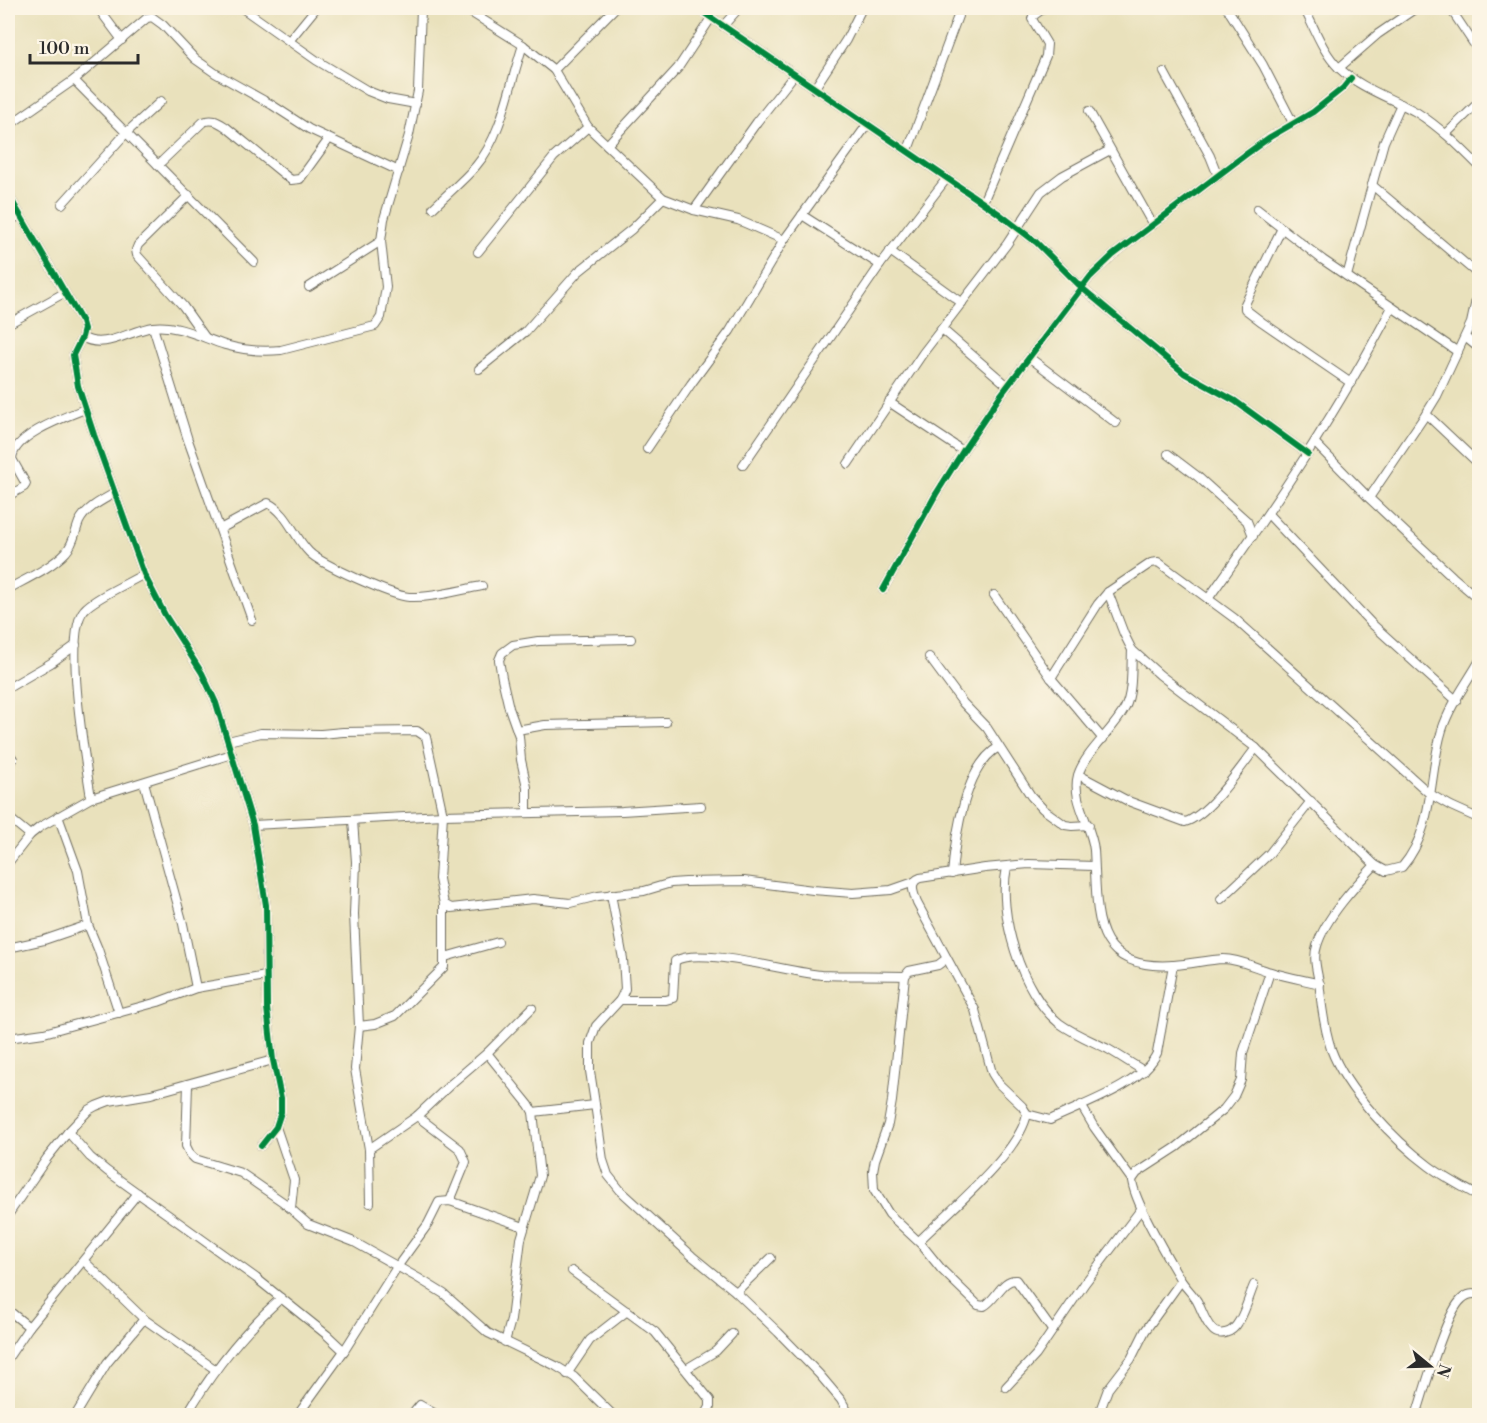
<svg xmlns="http://www.w3.org/2000/svg" width="1487" height="1423" font-family="'Libre Bodoni',serif">
<style>
.lines{fill:none;stroke-linecap:round;stroke-linejoin:round}
.minor-casing{stroke:#6e6b5e;stroke-width:10}
.minor{stroke:#fff;stroke-width:8}
.cycleway-casing{stroke:#fcf5e5;stroke-width:10}
.cycleway{stroke:#00873e;stroke-width:6}
</style>
<rect width="100%" height="100%" fill="#fcf5e5"/>
<filter id="ink" filterUnits="userSpaceOnUse"><feTurbulence type="fractalNoise" baseFrequency=".0167" numOctaves="2"/><feDisplacementMap in="SourceGraphic" scale="12" xChannelSelector="R" yChannelSelector="G"/><feConvolveMatrix kernelMatrix="1 2 1 2 8 2 1 2 1" color-interpolation-filters="sRGB"/></filter>
<filter id="wash" filterUnits="userSpaceOnUse"><feTurbulence type="fractalNoise" baseFrequency=".008" numOctaves="4" result="noise"/><feDisplacementMap in="SourceGraphic" scale="24" xChannelSelector="R" yChannelSelector="G"/><feGaussianBlur stdDeviation="1.35" result="paint"/><feColorMatrix in="noise" values="0 0 0 0 0 0 0 0 0 0 0 0 0 0 0 0 0 1.4 0 .05"/><feComposite in="paint" operator="in"/></filter>
<g filter="url(#wash)">
<rect width="100%" height="100%" fill="#e9e1bc"/>
</g>
<g filter="url(#ink)">
<g class="lines">
<g class="minor-casing">
<g id="minor">
<path d="M98,8L122,40"/>
<path d="M242,8L316,60L368,91L388,99L416,104"/>
<path d="M464,8L523,45L554,70L588,127L663,198L694,210L738,220L784,240"/>
<path d="M697,8L998,213L1036,242L1082,288L1184,373L1235,401L1308,454"/>
<path d="M1227,8L1263,65L1293,123"/>
<path d="M1304,8C1314,27 1323,53 1339,68C1360,88 1391,98 1416,112C1440,127 1460,147 1480,167"/>
<path d="M1450,8L1480,53"/>
<path d="M723,26L739,8"/>
<path d="M289,41L316,8"/>
<path d="M1339,68L1378,34L1416,8"/>
<path d="M554,70L615,8"/>
<path d="M1164,72L1210,156L1218,176"/>
<path d="M74,80L254,262"/>
<path d="M814,89L846,40L862,8"/>
<path d="M1089,111L1153,225"/>
<path d="M8,126L74,80L147,18L152,17L163,25L195,59L215,73L272,105L309,129L399,171"/>
<path d="M1446,134L1480,101"/>
<path d="M607,145L678,68L711,18"/>
<path d="M908,150L961,8"/>
<path d="M158,165L203,122C213,118 218,122 226,127L291,180L300,179L329,139"/>
<path d="M1372,185L1480,276"/>
<path d="M8,194L82,322L84,329L82,337L73,355L78,386L94,435L144,574L165,615L202,673L216,703L253,825L266,905L267,1008L273,1060L281,1098V1112L276,1127L261,1146"/>
<path d="M189,195L138,245L136,250L137,255L183,306L205,337"/>
<path d="M983,202L1046,56L1047,44L1032,19L1033,16L1044,8"/>
<path d="M62,204L127,132L161,101"/>
<path d="M433,208C447,194 463,181 476,166C502,136 510,83 523,45"/>
<path d="M1257,209L1323,260L1458,352"/>
<path d="M694,210L757,122L794,75"/>
<path d="M802,215L880,265"/>
<path d="M8,223L19,215"/>
<path d="M1282,228L1245,304V309L1262,322L1351,383"/>
<path d="M890,251L962,303"/>
<path d="M478,252L554,157L588,127"/>
<path d="M1347,276L1384,142L1401,104"/>
<path d="M1480,282L1471,323L1437,396L1426,414L1480,465"/>
<path d="M309,287L381,241"/>
<path d="M8,324L64,293"/>
<path d="M153,327L188,440L252,620"/>
<path d="M942,329L1008,386"/>
<path d="M82,337C104,351 130,330 153,327C178,324 203,338 225,345C243,350 262,352 281,350L375,326L381,317L386,287L381,241L384,219L409,135L418,91L421,8"/>
<path d="M1465,337L1480,349"/>
<path d="M1030,358L1116,423"/>
<path d="M479,369L526,331L578,272L632,229L663,198"/>
<path d="M889,402L963,451"/>
<path d="M1426,414L1369,498L1453,577L1480,600"/>
<path d="M1315,443L1369,498"/>
<path d="M647,449L691,384L730,331L784,240L867,125"/>
<path d="M1168,454L1197,476L1247,521L1253,536"/>
<path d="M848,464L923,353L1007,244L1041,192L1062,176L1110,150"/>
<path d="M743,465L880,265L947,178"/>
<path d="M8,496L24,487L26,484L12,459C13,435 65,417 85,409"/>
<path d="M1268,514L1371,623L1457,701"/>
<path d="M220,529L268,503C288,513 294,537 309,552C320,564 393,596 409,597C433,598 459,590 482,586"/>
<path d="M8,589C26,579 51,568 66,552C74,543 75,532 79,522C86,508 101,501 115,493"/>
<path d="M883,590L936,494L963,451L1000,396L1090,277L1113,255L1245,155L1270,137L1313,112L1343,88L1351,78"/>
<path d="M1108,592L1124,634L1132,650L1160,675L1256,748L1375,865L1386,871L1402,867C1435,829 1428,775 1442,730C1450,705 1467,683 1480,660"/>
<path d="M994,595L1051,678L1103,739"/>
<path d="M1208,599C1275,505 1339,410 1392,307"/>
<path d="M1132,650C1131,668 1133,692 1125,708C1113,731 1086,751 1078,775C1071,800 1092,826 1094,850C1098,912 1089,971 1174,965C1190,964 1207,960 1223,959C1240,959 1256,968 1271,972C1287,977 1304,980 1320,984"/>
<path d="M929,657L963,703L987,728L1031,796L1043,809L1065,825L1072,826L1089,825"/>
<path d="M1051,678L1098,604L1108,592L1151,563L1158,562L1234,618L1430,794L1451,806L1480,819"/>
<path d="M8,688L51,663L76,645"/>
<path d="M517,730L545,725L666,722"/>
<path d="M228,741L261,733L321,734L343,732L417,731L426,737L443,815L439,879L444,904V967L395,1016L375,1024L359,1026"/>
<path d="M8,752L13,759"/>
<path d="M1079,775L1128,801L1185,822C1209,815 1240,768 1256,748"/>
<path d="M144,782L183,924L196,988"/>
<path d="M91,798C86,764 63,634 84,610C94,598 129,583 144,574"/>
<path d="M527,812V787L521,760L519,736L509,708L502,678L499,660L502,653L513,645L538,641L631,639"/>
<path d="M58,816L78,871L88,925L98,949L119,1013"/>
<path d="M8,817L30,835"/>
<path d="M353,820L356,862L354,914L359,1026L355,1069L369,1149L370,1203"/>
<path d="M253,825L443,815L622,811L701,806"/>
<path d="M8,863L30,835L40,827L91,798L232,754"/>
<path d="M1375,865C1356,885 1325,918 1317,946C1312,960 1319,976 1320,990C1322,1010 1325,1030 1331,1049C1346,1090 1394,1140 1429,1166C1445,1178 1463,1187 1480,1197"/>
<path d="M1007,867C997,913 1021,993 1059,1023C1074,1034 1092,1041 1108,1049C1120,1056 1132,1064 1144,1071"/>
<path d="M952,874C955,838 965,765 999,747"/>
<path d="M611,894L623,959L625,989L620,1000L596,1026L590,1043V1071L594,1097L603,1160L608,1175L620,1190L692,1256L736,1292L778,1332L819,1374L841,1400L850,1416"/>
<path d="M1221,899L1269,854L1311,801"/>
<path d="M444,904L451,908L533,899L570,903L598,896L644,891L671,883L686,882L744,881L813,890L853,893L891,890L914,882"/>
<path d="M8,948L44,940L88,925"/>
<path d="M445,957L498,942"/>
<path d="M946,959L938,965L909,971L905,976L892,1101L888,1124L875,1160L873,1171L874,1190L889,1214L921,1244L942,1270L978,1305L984,1306C996,1300 1002,1279 1016,1280L1052,1330"/>
<path d="M620,1000H666L673,998L675,961C699,946 788,972 821,975C849,976 877,975 905,976"/>
<path d="M8,1038L44,1033L73,1025L158,1002L196,988L266,976"/>
<path d="M487,1053L532,1008"/>
<path d="M188,1084L186,1146L190,1154L195,1159L241,1173L283,1202L308,1224L354,1242L418,1278L444,1294L488,1333L556,1366L574,1377L614,1416"/>
<path d="M1081,1105L1094,1127L1132,1180C1134,1202 1168,1258 1180,1279C1185,1287 1192,1293 1197,1301C1202,1310 1205,1322 1212,1329C1215,1333 1220,1334 1225,1333C1241,1331 1248,1298 1254,1285"/>
<path d="M533,1112L595,1105"/>
<path d="M1027,1114L1050,1120C1080,1105 1143,1085 1157,1053L1173,965"/>
<path d="M417,1116L460,1149L466,1162L450,1201"/>
<path d="M276,1127L294,1180L291,1208"/>
<path d="M68,1132L90,1157L107,1171L256,1278L327,1335L344,1351"/>
<path d="M369,1149L417,1116L452,1083L487,1053L529,1105L533,1112L540,1176L521,1239L511,1320L505,1342"/>
<path d="M1132,1180L1137,1173L1177,1147L1224,1109L1234,1096L1241,1080L1243,1053L1270,972"/>
<path d="M8,1215L47,1158L68,1132L89,1110L96,1106L109,1101L151,1094L273,1060"/>
<path d="M919,1241C948,1212 1019,1154 1027,1114L1022,1106L999,1084L992,1073L975,1010L917,903C914,894 908,882 920,878L985,868L1029,864L1094,866"/>
<path d="M84,1261L144,1319L216,1370"/>
<path d="M572,1271L655,1332L710,1400V1407L705,1416"/>
<path d="M736,1292L771,1258"/>
<path d="M8,1310L29,1327"/>
<path d="M8,1358L29,1327L138,1193"/>
<path d="M686,1369L716,1351L732,1334"/>
<path d="M567,1374L590,1340L627,1311"/>
<path d="M1006,1387L1036,1355L1085,1283L1142,1208"/>
<path d="M75,1416L107,1363L144,1319"/>
<path d="M186,1416C212,1371 243,1332 281,1298"/>
<path d="M297,1416L344,1351L397,1267L428,1224L439,1202L450,1201L524,1227"/>
<path d="M411,1416L420,1405L439,1416"/>
<path d="M1098,1416L1108,1389L1131,1359L1145,1331L1181,1281"/>
<path d="M1416,1416C1424,1391 1446,1312 1462,1299C1467,1294 1474,1293 1480,1295"/>
</g>
</g>
<use href="#minor" class="minor"/>
<g class="cycleway-casing">
<g id="cycleway">
<path d="M697,8L998,213L1036,242L1082,288L1184,373L1235,401L1308,454"/>
<path d="M8,194L82,322L84,329L82,337L73,355L78,386L94,435L144,574L165,615L202,673L216,703L253,825L266,905L267,1008L273,1060L281,1098V1112L276,1127L261,1146"/>
<path d="M883,590L936,494L963,451L1000,396L1090,277L1113,255L1245,155L1270,137L1313,112L1343,88L1351,78"/>
</g>
</g>
<use href="#cycleway" class="cycleway"/>
</g>
</g>
<rect width="1487" height="1423" fill="none" stroke="#fcf5e5" stroke-width="30"/>
<g transform="translate(1430 1366) rotate(109)" stroke="#fcf5e5" stroke-width="4.5" paint-order="stroke">
<path d="M0-4.5L10 22L0 15L-10 22Z" fill="#2b2b2b"/>
<text y="-9" font-size="16" font-weight="bold" text-anchor="middle" fill="#2b2b2b">N</text>
</g>
<path d="M30 54v9h108v-9" fill="none" stroke="#2b2b2b" stroke-width="3"/>
<text x="39" y="54" font-size="18" fill="#2b2b2b" stroke="#fcf5e5" stroke-width="4.5" paint-order="stroke">100 m</text>
</svg>
